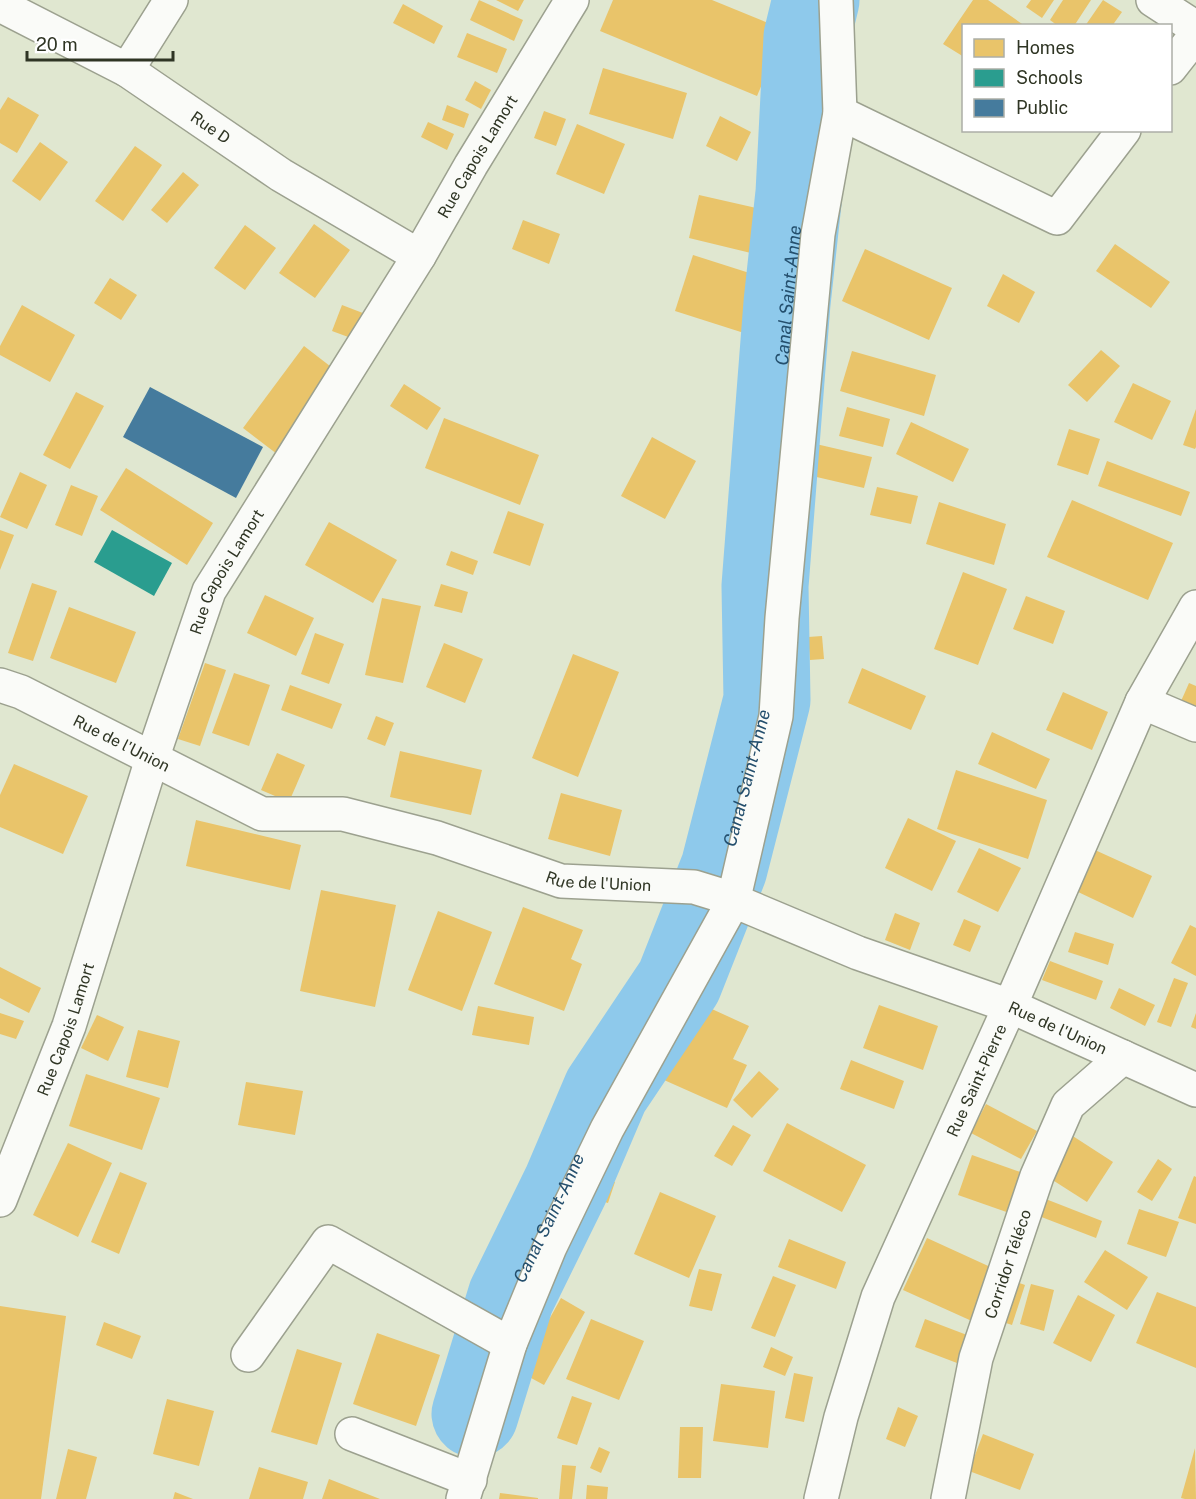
<svg xmlns="http://www.w3.org/2000/svg" width="1196" height="1499" font-family="'Public Sans',sans-serif">
<style>
.homes{fill:#e9c46a}
.schools{fill:#2a9d8f}
.public{fill:#457b9d}
.lines{fill:none;stroke-linecap:round;stroke-linejoin:round}
.river{stroke:#8ec9eb;stroke-width:87}
.minor-casing{stroke:#9ca18f;stroke-width:36}
.minor{stroke:#fafbf8;stroke-width:33}
.labels{text-anchor:middle;stroke-width:6;stroke-linejoin:round;paint-order:stroke}
.street-label{font-size:16px;fill:#2f3524;stroke:#fff}
.water-label{font-size:18px;font-style:italic;fill:#244f6d;stroke:#fff}
</style>
<rect width="100%" height="100%" fill="#e0e7d0"/>
<g class="homes">
<path d="M479,0L523,20L514,41L470,20Z"/>
<path d="M496,0H524L518,11Z"/>
<path d="M613,0H712L785,30L757,96L600,31Z"/>
<path d="M973,0H988L1025,26H964V57L943,44Z"/>
<path d="M1031,0H1054L1042,18L1026,7Z"/>
<path d="M1063,0H1091L1074,26H1058L1050,20Z"/>
<path d="M1103,0L1122,12L1112,26H1085Z"/>
<path d="M403,4L443,26L434,44L393,23Z"/>
<path d="M467,33L507,49L497,73L457,57Z"/>
<path d="M603,68L687,93L673,139L589,114Z"/>
<path d="M475,81L491,90L481,109L465,100Z"/>
<path d="M8,97L39,115L17,153L0,143V110Z"/>
<path d="M447,105L469,114L464,128L442,120Z"/>
<path d="M544,111L566,119L556,146L534,138Z"/>
<path d="M720,116L751,132L737,161L706,146Z"/>
<path d="M428,122L454,134L447,150L421,137Z"/>
<path d="M577,124L625,144L604,194L556,174Z"/>
<path d="M40,142L68,162L40,201L12,181Z"/>
<path d="M135,146L162,165L123,221L95,201Z"/>
<path d="M183,172L199,185L167,223L151,210Z"/>
<path d="M699,195L765,210L755,254L689,238Z"/>
<path d="M523,220L560,234L549,264L512,249Z"/>
<path d="M314,224L350,250L315,298L279,273Z"/>
<path d="M245,225L276,248L245,290L214,268Z"/>
<path d="M1115,244L1170,282L1151,308L1096,271Z"/>
<path d="M865,249L952,288L929,340L842,301Z"/>
<path d="M693,255L762,277L744,333L675,311Z"/>
<path d="M1003,274L1035,292L1019,323L987,306Z"/>
<path d="M110,278L137,295L121,320L94,303Z"/>
<path d="M22,305L75,335L50,382L0,355V346Z"/>
<path d="M342,305L368,315L359,341L332,331Z"/>
<path d="M304,346L339,373L277,454L243,428Z"/>
<path d="M1101,350L1120,366L1087,402L1068,385Z"/>
<path d="M852,351L936,375L924,416L840,391Z"/>
<path d="M1133,383L1171,401L1152,440L1114,422Z"/>
<path d="M404,384L441,408L427,430L390,406Z"/>
<path d="M76,392L104,406L70,469L43,455Z"/>
<path d="M847,407L890,419L883,447L839,436Z"/>
<path d="M1196,409V447L1195,449L1183,445Z"/>
<path d="M444,418L539,455L520,505L425,468Z"/>
<path d="M911,422L969,449L953,482L896,454Z"/>
<path d="M1069,429L1100,439L1088,475L1057,465Z"/>
<path d="M652,437L696,461L665,519L621,496Z"/>
<path d="M816,444L872,457L864,488L808,475Z"/>
<path d="M1107,461L1190,492L1181,516L1098,486Z"/>
<path d="M126,468L213,523L187,565L100,510Z"/>
<path d="M20,472L47,485L27,529L0,517Z"/>
<path d="M71,485L98,496L82,536L55,525Z"/>
<path d="M877,487L918,496L911,524L870,515Z"/>
<path d="M1072,500L1173,543L1148,600L1047,557Z"/>
<path d="M939,502L1006,524L994,565L926,544Z"/>
<path d="M508,511L544,524L530,566L493,553Z"/>
<path d="M329,522L397,560L373,603L305,565Z"/>
<path d="M0,530L14,535L0,570Z"/>
<path d="M451,551L478,561L473,575L446,565Z"/>
<path d="M963,572L1007,589L978,665L934,649Z"/>
<path d="M32,583L57,591L33,661L8,653Z"/>
<path d="M441,584L468,592L462,613L434,606Z"/>
<path d="M265,595L314,618L296,656L247,633Z"/>
<path d="M1026,596L1065,611L1053,644L1013,629Z"/>
<path d="M382,598L421,606L403,683L365,675Z"/>
<path d="M69,607L136,632L116,683L50,658Z"/>
<path d="M315,633L344,644L329,684L301,674Z"/>
<path d="M822,636L824,659L810,660L808,637Z"/>
<path d="M444,643L483,659L465,703L426,687Z"/>
<path d="M573,654L619,672L578,777L532,758Z"/>
<path d="M205,663L226,670L200,746L178,739Z"/>
<path d="M862,668L926,696L911,730L848,703Z"/>
<path d="M234,673L270,685L249,746L212,733Z"/>
<path d="M1189,683L1196,686V716L1178,708Z"/>
<path d="M290,685L342,704L332,729L281,710Z"/>
<path d="M1063,692L1108,712L1092,750L1046,730Z"/>
<path d="M376,716L394,723L385,746L367,739Z"/>
<path d="M992,732L1050,759L1036,789L978,764Z"/>
<path d="M400,751L482,770L471,815L390,797Z"/>
<path d="M277,753L305,765L289,802L261,790Z"/>
<path d="M14,764L88,796L63,854L0,827V795Z"/>
<path d="M956,770L1047,800L1028,859L937,829Z"/>
<path d="M561,793L622,810L610,856L548,839Z"/>
<path d="M908,818L956,841L932,891L885,868Z"/>
<path d="M196,820L301,845L290,890L186,866Z"/>
<path d="M979,848L1021,868L998,912L957,892Z"/>
<path d="M1095,850L1152,876L1133,918L1076,891Z"/>
<path d="M321,890L396,905L375,1007L300,991Z"/>
<path d="M523,907L583,930L571,959L582,964L564,1011L494,984Z"/>
<path d="M438,911L492,932L462,1011L408,990Z"/>
<path d="M895,913L920,923L910,950L885,940Z"/>
<path d="M964,919L981,926L970,952L953,945Z"/>
<path d="M1190,925L1196,928V976L1171,963Z"/>
<path d="M1075,932L1114,944L1108,965L1068,952Z"/>
<path d="M1050,961L1103,981L1096,1000L1042,980Z"/>
<path d="M0,967L41,988L29,1013L0,998Z"/>
<path d="M1174,978L1188,983L1171,1027L1157,1022Z"/>
<path d="M1119,988L1155,1005L1145,1026L1110,1008Z"/>
<path d="M690,999L749,1026L733,1059L747,1065L727,1108L655,1076Z"/>
<path d="M879,1005L938,1026L923,1070L863,1048Z"/>
<path d="M478,1006L534,1017L529,1045L472,1035Z"/>
<path d="M0,1013L24,1021L16,1039L0,1034Z"/>
<path d="M1196,1013V1029L1191,1027Z"/>
<path d="M97,1015L124,1027L108,1061L81,1048Z"/>
<path d="M138,1030L180,1041L168,1088L126,1077Z"/>
<path d="M851,1060L904,1081L894,1109L840,1089Z"/>
<path d="M759,1071L779,1089L752,1118L733,1100Z"/>
<path d="M86,1074L160,1098L142,1150L69,1126Z"/>
<path d="M246,1082L303,1091L295,1135L238,1125Z"/>
<path d="M986,1104L1037,1131L1021,1159L971,1133Z"/>
<path d="M787,1123L866,1165L842,1212L763,1171Z"/>
<path d="M733,1125L751,1135L732,1166L714,1156Z"/>
<path d="M1065,1131L1113,1162L1087,1202L1040,1172Z"/>
<path d="M68,1143L112,1163L78,1237L33,1215Z"/>
<path d="M972,1155L1029,1175L1015,1215L958,1195Z"/>
<path d="M1158,1159L1172,1169L1152,1201L1137,1192Z"/>
<path d="M120,1172L147,1183L119,1254L91,1242Z"/>
<path d="M596,1175L615,1182L608,1203L589,1197Z"/>
<path d="M1194,1176L1196,1177V1224L1178,1218Z"/>
<path d="M660,1192L716,1216L689,1278L634,1254Z"/>
<path d="M1038,1196L1102,1221L1096,1238L1031,1213Z"/>
<path d="M1139,1209L1179,1222L1166,1257L1127,1244Z"/>
<path d="M563,1230L579,1237L575,1249L558,1242Z"/>
<path d="M927,1238L997,1270L974,1322L903,1290Z"/>
<path d="M789,1239L846,1262L836,1289L778,1267Z"/>
<path d="M1105,1250L1148,1277L1127,1310L1084,1282Z"/>
<path d="M699,1269L722,1274L712,1311L689,1306Z"/>
<path d="M773,1276L796,1285L775,1337L751,1328Z"/>
<path d="M1005,1278L1025,1285L1012,1325L991,1318Z"/>
<path d="M1031,1284L1054,1290L1044,1331L1020,1324Z"/>
<path d="M1157,1292L1196,1307V1368L1136,1343Z"/>
<path d="M1078,1295L1115,1315L1091,1362L1053,1343Z"/>
<path d="M561,1298L585,1312L544,1385L520,1372Z"/>
<path d="M0,1306L66,1316L41,1499H0Z"/>
<path d="M591,1319L644,1341L619,1400L566,1379Z"/>
<path d="M925,1319L967,1335L957,1363L915,1347Z"/>
<path d="M104,1322L141,1336L132,1359L96,1345Z"/>
<path d="M377,1333L440,1355L416,1426L353,1404Z"/>
<path d="M771,1347L793,1357L785,1376L763,1367Z"/>
<path d="M297,1349L342,1363L317,1445L271,1432Z"/>
<path d="M794,1373L813,1377L804,1422L785,1418Z"/>
<path d="M721,1384L775,1391L768,1448L713,1441Z"/>
<path d="M572,1396L592,1403L577,1445L557,1438Z"/>
<path d="M167,1399L214,1411L199,1466L153,1454Z"/>
<path d="M898,1407L918,1416L905,1447L886,1439Z"/>
<path d="M680,1427H703L701,1478H678Z"/>
<path d="M983,1434L1034,1454L1020,1490L969,1471Z"/>
<path d="M599,1447L610,1452L601,1473L590,1468Z"/>
<path d="M1195,1448L1196,1499H1185L1181,1498Z"/>
<path d="M68,1449L97,1457L86,1499H56Z"/>
<path d="M562,1465L576,1466L572,1499H559Z"/>
<path d="M259,1467L308,1482L303,1499H249Z"/>
<path d="M329,1479L380,1499H322Z"/>
<path d="M587,1485L608,1487L607,1499H586Z"/>
<path d="M175,1492L193,1499H173Z"/>
<path d="M500,1493L538,1498V1499H499Z"/>
</g>
<path class="schools" d="M112,530L172,563L154,596L94,562Z"/>
<path class="public" d="M150,387L263,447L236,498L123,437Z"/>
<g class="lines">
<path class="river" id="s1" d="M475,1414L511,1297L566,1185L606,1091L679,982L724,868L767,700L765,586L787,303L799,193L807,37L816,0"/>
<g class="minor-casing">
<g id="minor">
<path d="M1153,0L1196,28"/>
<path id="s2" d="M0,5L127,70L281,175L419,256"/>
<path d="M1170,68L1196,35"/>
<path d="M127,70L171,0"/>
<path d="M840,113L1057,218L1124,130"/>
<path id="s3" d="M0,685L21,692L262,814H343L437,838L561,881L694,887L720,895L858,953L1010,1006L1196,1090"/>
<path d="M1142,702L1196,725"/>
<path id="s4" d="M0,1200L69,1026L152,759L209,591L419,256L471,165L572,0"/>
<path d="M248,1355L328,1242L510,1344"/>
<path d="M352,1434L470,1480"/>
<path d="M463,1499L510,1344L550,1247L607,1129L733,902L776,716L782,618L818,234L840,113L836,0"/>
<path id="s5" d="M821,1499L841,1417L878,1297L1010,1006L1142,702L1196,607"/>
<path id="s6" d="M948,1499L976,1358L1037,1176L1068,1105L1123,1057"/>
</g>
</g>
<use href="#minor" class="minor"/>
</g>
<g class="labels">
<g class="street-label">
<text dy="6" stroke="none"><textPath href="#s2" startOffset="244">Rue D</textPath></text>
<text dy="6" stroke="none"><textPath href="#s4" startOffset="1155">Rue Capois Lamort</textPath></text>
<text dy="6" stroke="none"><textPath href="#s4" startOffset="669">Rue Capois Lamort</textPath></text>
<text dy="6" stroke="none"><textPath href="#s3" startOffset="135">Rue de l'Union</textPath></text>
<text dy="6" stroke="none"><textPath href="#s3" startOffset="639">Rue de l'Union</textPath></text>
<text dy="6" stroke="none"><textPath href="#s3" startOffset="1125">Rue de l'Union</textPath></text>
<text dy="6" stroke="none"><textPath href="#s4" startOffset="183">Rue Capois Lamort</textPath></text>
<text dy="6" stroke="none"><textPath href="#s5" startOffset="448">Rue Saint-Pierre</textPath></text>
<text dy="6" stroke="none"><textPath href="#s6" startOffset="243">Corridor Téléco</textPath></text>
</g>
<g class="water-label">
<text dy="6" stroke="none"><textPath href="#s1" startOffset="1182">Canal Saint-Anne</textPath></text>
<text dy="6" stroke="none"><textPath href="#s1" startOffset="696">Canal Saint-Anne</textPath></text>
<text dy="6" stroke="none"><textPath href="#s1" startOffset="210">Canal Saint-Anne</textPath></text>
</g>
</g>
<rect x="962" y="24" width="210" height="108" fill="#ffffff" stroke="#acaea7" stroke-width="1.5"/>
<rect x="974" y="39" width="30" height="18" fill="#e9c46a" stroke="#acaea7" stroke-width="1.5"/>
<text x="1016" y="54" font-size="18" fill="#2f3524">Homes</text>
<rect x="974" y="69" width="30" height="18" fill="#2a9d8f" stroke="#acaea7" stroke-width="1.5"/>
<text x="1016" y="84" font-size="18" fill="#2f3524">Schools</text>
<rect x="974" y="99" width="30" height="18" fill="#457b9d" stroke="#acaea7" stroke-width="1.5"/>
<text x="1016" y="114" font-size="18" fill="#2f3524">Public</text>
<path d="M27 51v9h146v-9" fill="none" stroke="#2f3524" stroke-width="3"/>
<text x="36" y="51" font-size="18" fill="#2f3524" stroke="#ffffff" stroke-width="4.5" paint-order="stroke">20 m</text>
</svg>
